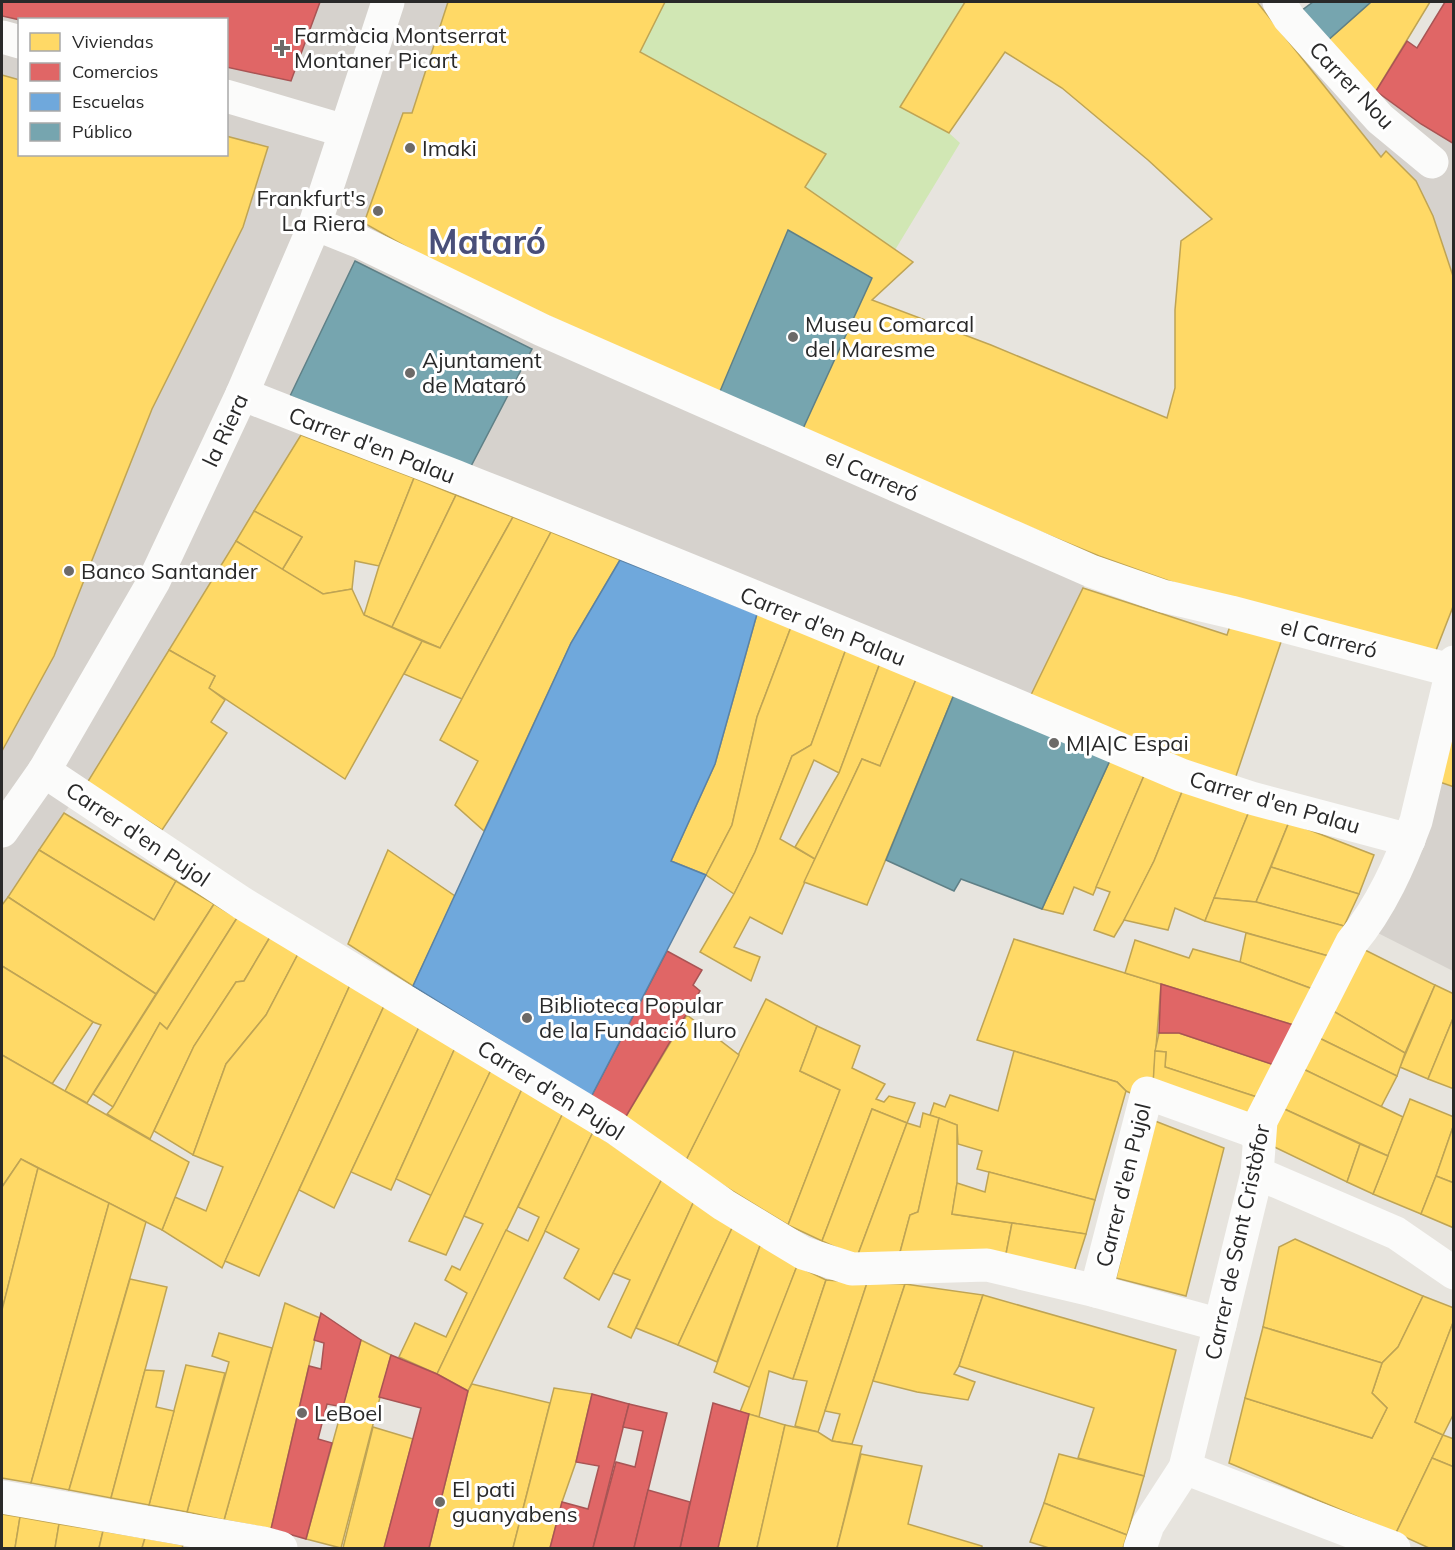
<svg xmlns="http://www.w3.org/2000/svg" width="1455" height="1550" font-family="Mulish,sans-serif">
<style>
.pitch{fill:#d1e7b4}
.plaza{fill:#d6d2cd;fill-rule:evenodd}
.homes{fill:#ffd966;stroke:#bfa454;stroke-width:1.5}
.shops{fill:#e06666;stroke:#a95454;stroke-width:1.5}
.schools{fill:#6fa8dc;stroke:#5a82a6;stroke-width:1.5}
.public{fill:#76a5af;stroke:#5f8087;stroke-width:1.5}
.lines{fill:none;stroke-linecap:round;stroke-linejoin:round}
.street{stroke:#fbfbfa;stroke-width:33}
.poi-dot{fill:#6c6a68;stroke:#fff;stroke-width:2}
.labels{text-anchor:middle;stroke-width:6;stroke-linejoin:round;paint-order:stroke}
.poi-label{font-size:22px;fill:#292929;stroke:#fff;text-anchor:start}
.street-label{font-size:22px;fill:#292929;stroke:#fff}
.town-label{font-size:34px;font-weight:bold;fill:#494f79;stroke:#fff}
</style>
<rect width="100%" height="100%" fill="#e7e4de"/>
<path class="pitch" d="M665,2H965L900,107L949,133L960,143L895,250L805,187L825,154L640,52Z"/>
<g class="plaza">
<path d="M320,2H448L412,113H403L364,223L442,267L801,433L1099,556L1028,701L551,532L302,435L88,783L64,813L2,905V751L54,656L152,409L243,227L268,148L227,136V67L291,81ZM355,261L531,349L469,470L290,396Z"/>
<path d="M1257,2H1295L1376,91L1379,87L1453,144V279L1416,181L1386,151L1381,157Z"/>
<path d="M2,16L19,20V80L2,75Z"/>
<path d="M1431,779L1453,787V971L1358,923Z"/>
</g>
<g class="homes">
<path d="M448,2H665L640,52L826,154L805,187L913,262L872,300L991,345L1167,418L1175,388V310L1181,241L1212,219L1148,160L1062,88L1005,52L949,133L900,107L965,2H1257L1381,157L1386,151L1416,181L1433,216L1454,279V604L1433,658L1225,601L1099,556L801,433L442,267L364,223L403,113H412Z"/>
<path d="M1371,2H1430L1376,91L1326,42Z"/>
<path d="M2,75L20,80V154H226V136L268,147L243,227L152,409L54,656L2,751Z"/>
<path d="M301,435L414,478L379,566L355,561L352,589L323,594L282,570L302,537L254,511Z"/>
<path d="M414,478L456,495L392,627L364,615L379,566Z"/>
<path d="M456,495L513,517L440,648L392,627Z"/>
<path d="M254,511L302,537L282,570L236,541Z"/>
<path d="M513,517L551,532L462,699L404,674L422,641L440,648Z"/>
<path d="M551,532L620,560L571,643L484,831L455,805L478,761L440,740Z"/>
<path d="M236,541L323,594L352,589L364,615L422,641L345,779L209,688L215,676L169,650Z"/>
<path d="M1083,588L1227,635L1231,623L1283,636L1234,782L1028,701Z"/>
<path d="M757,614L791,627L757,717L732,825L706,875L671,861L715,764Z"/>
<path d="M791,627L846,649L811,745L792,756L755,852L734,894L706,875L732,825L757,717Z"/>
<path d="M846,649L880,663L839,773L814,760L780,839L815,859L782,934L750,917L734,947L760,957L751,981L700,952L734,894L755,852L792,756L811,745Z"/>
<path d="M169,650L215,676L209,688L225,700L211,722L227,733L162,830L87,783Z"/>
<path d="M880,663L917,677L880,766L862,759L815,859L795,847L839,773Z"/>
<path d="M917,677L955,692L867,905L804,882L862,759L880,766Z"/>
<path d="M1454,703V787L1431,779Z"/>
<path d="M1112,756L1146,771L1093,895L1074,887L1063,914L1042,909Z"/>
<path d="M1146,771L1184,787L1154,861L1129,912L1114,937L1094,930L1110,892L1096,887Z"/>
<path d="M1184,787L1250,809L1205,921L1175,908L1168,930L1124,920L1154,861Z"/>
<path d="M1250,809L1289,822L1256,902L1214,898Z"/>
<path d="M64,813L176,881L154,920L39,850Z"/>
<path d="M1289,822L1374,855L1359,894L1271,867Z"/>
<path d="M39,850L154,920L176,881L214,904L156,994L8,897Z"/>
<path d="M388,850L455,896L413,986L348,944Z"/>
<path d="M1271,867L1359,894L1344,926L1256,902Z"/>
<path d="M8,897L156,994L87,1103L65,1091L101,1025L93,1022L2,966V905Z"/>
<path d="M1214,898L1256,902L1344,926L1332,957L1205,921Z"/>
<path d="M214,904L237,918L167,1029L160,1023L113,1107L93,1094Z"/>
<path d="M237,918L270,937L244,981L236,982L194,1046L150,1139L107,1114L113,1107L160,1023L167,1029Z"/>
<path d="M1246,933L1332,957L1318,991L1240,962Z"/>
<path d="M270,937L298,954L266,1015L226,1064L193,1155L154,1131L194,1046L236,982L244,981Z"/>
<path d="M1014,939L1161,984L1153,1085L1137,1096L1126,1091L1117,1082L977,1040Z"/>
<path d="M1135,940L1189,958L1193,949L1240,962L1318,991L1300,1027L1125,973Z"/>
<path d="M1359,947L1435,985L1405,1053L1328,1008Z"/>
<path d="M298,954L350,985L222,1268L162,1230L175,1197L206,1211L223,1167L193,1155L226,1064L266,1015Z"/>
<path d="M2,966L93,1022L52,1084L2,1055Z"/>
<path d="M350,985L384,1006L259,1276L225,1261Z"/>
<path d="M1435,985L1454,994V1016L1428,1079L1400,1067Z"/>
<path d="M766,999L817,1026L800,1071L840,1090L788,1225L685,1162Z"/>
<path d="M384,1006L419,1027L334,1208L299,1190Z"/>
<path d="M1328,1008L1405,1053L1397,1076L1313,1035Z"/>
<path d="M687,1015L739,1055L685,1162L625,1118Z"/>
<path d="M1454,1016V1089L1428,1079Z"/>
<path d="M817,1026L860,1046L852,1068L885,1084L876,1099L884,1102L889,1096L915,1103L907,1123L872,1109L822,1241L788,1225L840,1090L800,1071Z"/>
<path d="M419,1027L455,1048L391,1190L351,1172Z"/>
<path d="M1159,1033H1179L1280,1067L1263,1099L1165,1067L1166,1052L1155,1051Z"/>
<path d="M1313,1035L1397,1076L1381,1107L1299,1067Z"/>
<path d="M455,1048L491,1070L432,1196L396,1179Z"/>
<path d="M1014,1051L1117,1082L1126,1091L1095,1200L977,1169L982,1151L958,1144L957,1125L930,1115L934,1103L945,1107L950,1095L998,1111Z"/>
<path d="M1155,1051L1166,1052L1165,1067L1263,1099L1252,1118L1153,1085Z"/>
<path d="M2,1055L189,1162L162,1230L21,1159L2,1187Z"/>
<path d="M1299,1067L1403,1117L1388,1156L1280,1107Z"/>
<path d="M491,1070L522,1089L446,1255L409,1241Z"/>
<path d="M522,1089L563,1113L437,1374L399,1357L415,1323L446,1337L467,1293L445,1280L452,1266L460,1270L483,1224L464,1216Z"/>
<path d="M1410,1099L1454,1117V1124L1436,1176L1421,1214L1373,1194Z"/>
<path d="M1280,1107L1360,1144L1347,1182L1266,1143Z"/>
<path d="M872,1109L907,1123L857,1257L822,1241Z"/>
<path d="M563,1113L593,1132L468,1391L437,1374L506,1230L528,1241L539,1217L518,1207Z"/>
<path d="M923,1113L939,1118L918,1212L910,1215L899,1256L857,1257L907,1123L920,1127Z"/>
<path d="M939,1118L957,1125V1183L952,1214L1012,1223L1005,1259L899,1256L910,1215L918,1212Z"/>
<path d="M1155,1121L1224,1148L1186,1296L1116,1278Z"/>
<path d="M1454,1124V1183L1436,1176Z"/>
<path d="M593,1132L662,1179L599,1300L564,1278L579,1249L545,1231Z"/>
<path d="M1360,1144L1388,1156L1373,1194L1347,1182Z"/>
<path d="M21,1159L38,1168L2,1310V1187Z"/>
<path d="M38,1168L109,1203L31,1483L2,1478V1310Z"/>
<path d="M989,1172L1095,1200L1086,1234L952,1214L957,1183L985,1192Z"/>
<path d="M1436,1176L1454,1183V1228L1421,1214Z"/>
<path d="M662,1179L694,1201L631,1338L608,1327L630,1280L613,1273Z"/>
<path d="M694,1201L733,1226L678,1345L636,1328Z"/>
<path d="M109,1203L146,1222L69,1490L31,1483Z"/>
<path d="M1012,1223L1086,1234L1073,1275L1005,1259Z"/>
<path d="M733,1226L761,1243L717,1362L678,1345Z"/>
<path d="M1295,1239L1423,1296L1398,1347L1382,1363L1263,1327L1279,1247Z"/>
<path d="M761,1243L797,1266L751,1388L714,1372Z"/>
<path d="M797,1266L826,1280L793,1379L769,1371L759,1417L740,1412Z"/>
<path d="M130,1279L167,1287L111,1498L69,1490Z"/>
<path d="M826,1280L867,1283L818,1432L795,1426L807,1381L793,1379Z"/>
<path d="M867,1283L905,1284L852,1444L832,1441L840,1414L825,1411Z"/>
<path d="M905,1284L983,1295L959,1366L954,1374L975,1382L968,1400L917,1392L873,1381Z"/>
<path d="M983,1295L1176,1350L1144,1476L1078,1458L1094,1408L959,1366Z"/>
<path d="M1423,1296L1454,1308V1320L1415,1422L1443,1435L1396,1533L1229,1463L1245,1398L1372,1438L1387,1408L1372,1393L1382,1363L1398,1347Z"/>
<path d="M285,1303L320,1318L271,1529L224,1520Z"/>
<path d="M1454,1320V1413L1443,1435L1415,1422Z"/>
<path d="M1263,1327L1382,1363L1372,1393L1387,1408L1372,1438L1245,1398Z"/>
<path d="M219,1333L272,1348L224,1520L187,1512L229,1362L212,1356Z"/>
<path d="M361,1340L391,1355L341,1548L306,1539Z"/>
<path d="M186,1365L225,1373L187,1512L149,1505Z"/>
<path d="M145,1370L164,1371L156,1407L174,1411L149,1505L111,1498Z"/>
<path d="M472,1384L550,1403L513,1548H429L468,1391Z"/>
<path d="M554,1388L592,1394L576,1462L562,1502L550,1548H513Z"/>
<path d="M749,1414L785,1425L757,1548H718Z"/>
<path d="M785,1425L818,1432L832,1441L862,1446L837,1548H757Z"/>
<path d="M373,1427L413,1439L384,1548H343Z"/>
<path d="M1443,1435L1454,1439V1467L1432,1458Z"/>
<path d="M861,1454L922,1466L908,1524L982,1546V1548H837Z"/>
<path d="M1059,1454L1144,1476L1127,1535L1044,1503Z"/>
<path d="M1432,1458L1454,1467V1548H1429L1396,1533Z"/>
<path d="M1044,1503L1127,1535L1123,1548H1049L1030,1542Z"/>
<path d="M2,1514L20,1517L15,1548H2Z"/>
<path d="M20,1517L59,1524L55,1548H15Z"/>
<path d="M59,1524L103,1531L99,1548H55Z"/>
<path d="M103,1531L145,1538L142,1548H99Z"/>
<path d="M145,1538L183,1545L182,1548H142Z"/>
</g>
<g class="shops">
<path d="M2,2H320L291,81L226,67V20H20L2,16Z"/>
<path d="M1445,2H1454V144L1421,124L1376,91L1407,41L1417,48Z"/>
<path d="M667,951L702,970L693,985L700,991L625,1118L591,1097Z"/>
<path d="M1161,984L1300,1027L1280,1067L1179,1033H1159Z"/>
<path d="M321,1313L361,1340L343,1407L327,1404L318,1439L332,1443L306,1539L271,1529L309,1366L321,1369L324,1343L314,1340Z"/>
<path d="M391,1355L437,1374L468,1391L429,1548H384L421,1408L379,1397Z"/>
<path d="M592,1394L629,1404L593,1548H550L562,1502L588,1509L599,1466L576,1462Z"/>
<path d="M713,1403L749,1414L718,1548H680Z"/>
<path d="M629,1404L667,1413L634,1548H593L616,1462L635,1467L643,1431L623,1427Z"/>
<path d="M648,1490L690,1502L680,1548H634Z"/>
</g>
<path class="schools" d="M620,560L757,614L715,764L671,861L706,875L591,1097L413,986L571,643Z"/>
<g class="public">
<path d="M1313,2H1371L1326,42L1301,11Z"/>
<path d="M788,230L872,278L801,433L718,396Z"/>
<path d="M355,261L532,349L469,470L290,396Z"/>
<path d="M955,692L1112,756L1042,909L961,879L954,891L886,860Z"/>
</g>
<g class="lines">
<g class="street">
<path d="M1279,2L1289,18L1380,119L1432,162"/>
<path d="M2,37L20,42"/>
<path d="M226,96L345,131"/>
<path d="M315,224L360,242L542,330L1091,571L1163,596L1231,612L1450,670"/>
<path d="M242,394C316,424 391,451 465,480C705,575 944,674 1181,775L1251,798L1409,840"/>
<path d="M44,771L242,903L615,1128L724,1205L803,1253L852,1269L987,1265L1096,1291L1220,1325"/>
<path d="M2,831L44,771L154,581L242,394L315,224L388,2"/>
<path d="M1257,1173L1396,1233L1454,1273"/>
<path d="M1096,1291L1147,1093L1250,1130L1259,1138"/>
<path d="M1185,1468L1394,1548"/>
<path d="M2,1497L263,1543L281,1548"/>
<path d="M1140,1548L1148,1525L1185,1468L1257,1173L1261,1121L1352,942C1381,907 1400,864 1416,821L1454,662"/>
</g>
</g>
<g class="poi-dot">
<path d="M279 39h6v6h6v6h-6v6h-6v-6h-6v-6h6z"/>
<circle cx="410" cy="148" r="6"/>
<circle cx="378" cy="211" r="6"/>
<circle cx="793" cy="337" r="6"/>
<circle cx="410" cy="373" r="6"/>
<circle cx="69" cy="571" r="6"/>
<circle cx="1054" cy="743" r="6"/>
<circle cx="527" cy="1018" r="6"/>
<circle cx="302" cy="1413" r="6"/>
<circle cx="440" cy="1502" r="6"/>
</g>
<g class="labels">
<g class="poi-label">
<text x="294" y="43">Farmàcia Montserrat<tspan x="294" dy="25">Montaner Picart</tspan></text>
<text x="422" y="156">Imaki</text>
<text x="366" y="206" text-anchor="end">Frankfurt's<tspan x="366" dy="25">La Riera</tspan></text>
<text x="805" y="332">Museu Comarcal<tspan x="805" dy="25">del Maresme</tspan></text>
<text x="422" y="368">Ajuntament<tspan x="422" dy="25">de Mataró</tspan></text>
<text x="81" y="579">Banco Santander</text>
<text x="1066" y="751">M|A|C Espai</text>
<text x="539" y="1013">Biblioteca Popular<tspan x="539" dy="25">de la Fundació Iluro</tspan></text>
<text x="314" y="1421">LeBoel</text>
<text x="452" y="1497">El pati<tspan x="452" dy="25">guanyabens</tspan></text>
</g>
<g class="street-label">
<text transform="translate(1352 85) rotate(46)" y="8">Carrer Nou</text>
<text transform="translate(225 430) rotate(-65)" y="8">la Riera</text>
<text transform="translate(372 445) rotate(21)" y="8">Carrer d'en Palau</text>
<text transform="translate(872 475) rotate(24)" y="8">el Carreró</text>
<text transform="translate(823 626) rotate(22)" y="8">Carrer d'en Palau</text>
<text transform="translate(1329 638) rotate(15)" y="8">el Carreró</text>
<text transform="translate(1275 802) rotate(16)" y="8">Carrer d'en Palau</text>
<text transform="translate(138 834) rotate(34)" y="8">Carrer d'en Pujol</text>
<text transform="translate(551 1090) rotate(32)" y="8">Carrer d'en Pujol</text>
<text transform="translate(1123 1185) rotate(-76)" y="8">Carrer d'en Pujol</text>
<text transform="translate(1237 1242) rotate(-78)" y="8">Carrer de Sant Cristòfor</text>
</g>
<g class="town-label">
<text x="487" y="254">Mataró</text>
</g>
</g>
<rect width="1455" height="1550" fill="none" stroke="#292929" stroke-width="6"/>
<rect x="18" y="18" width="210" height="138" fill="#ffffff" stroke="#a9a9a9" stroke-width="1.5"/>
<rect x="30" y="33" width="30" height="18" fill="#ffd966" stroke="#a9a9a9" stroke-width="1.5"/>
<text x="72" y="48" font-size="18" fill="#292929">Viviendas</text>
<rect x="30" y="63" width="30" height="18" fill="#e06666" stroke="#a9a9a9" stroke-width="1.5"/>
<text x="72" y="78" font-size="18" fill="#292929">Comercios</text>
<rect x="30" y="93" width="30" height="18" fill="#6fa8dc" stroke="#a9a9a9" stroke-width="1.5"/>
<text x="72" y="108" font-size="18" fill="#292929">Escuelas</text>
<rect x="30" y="123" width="30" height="18" fill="#76a5af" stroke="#a9a9a9" stroke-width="1.5"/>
<text x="72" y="138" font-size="18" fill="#292929">Público</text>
</svg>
